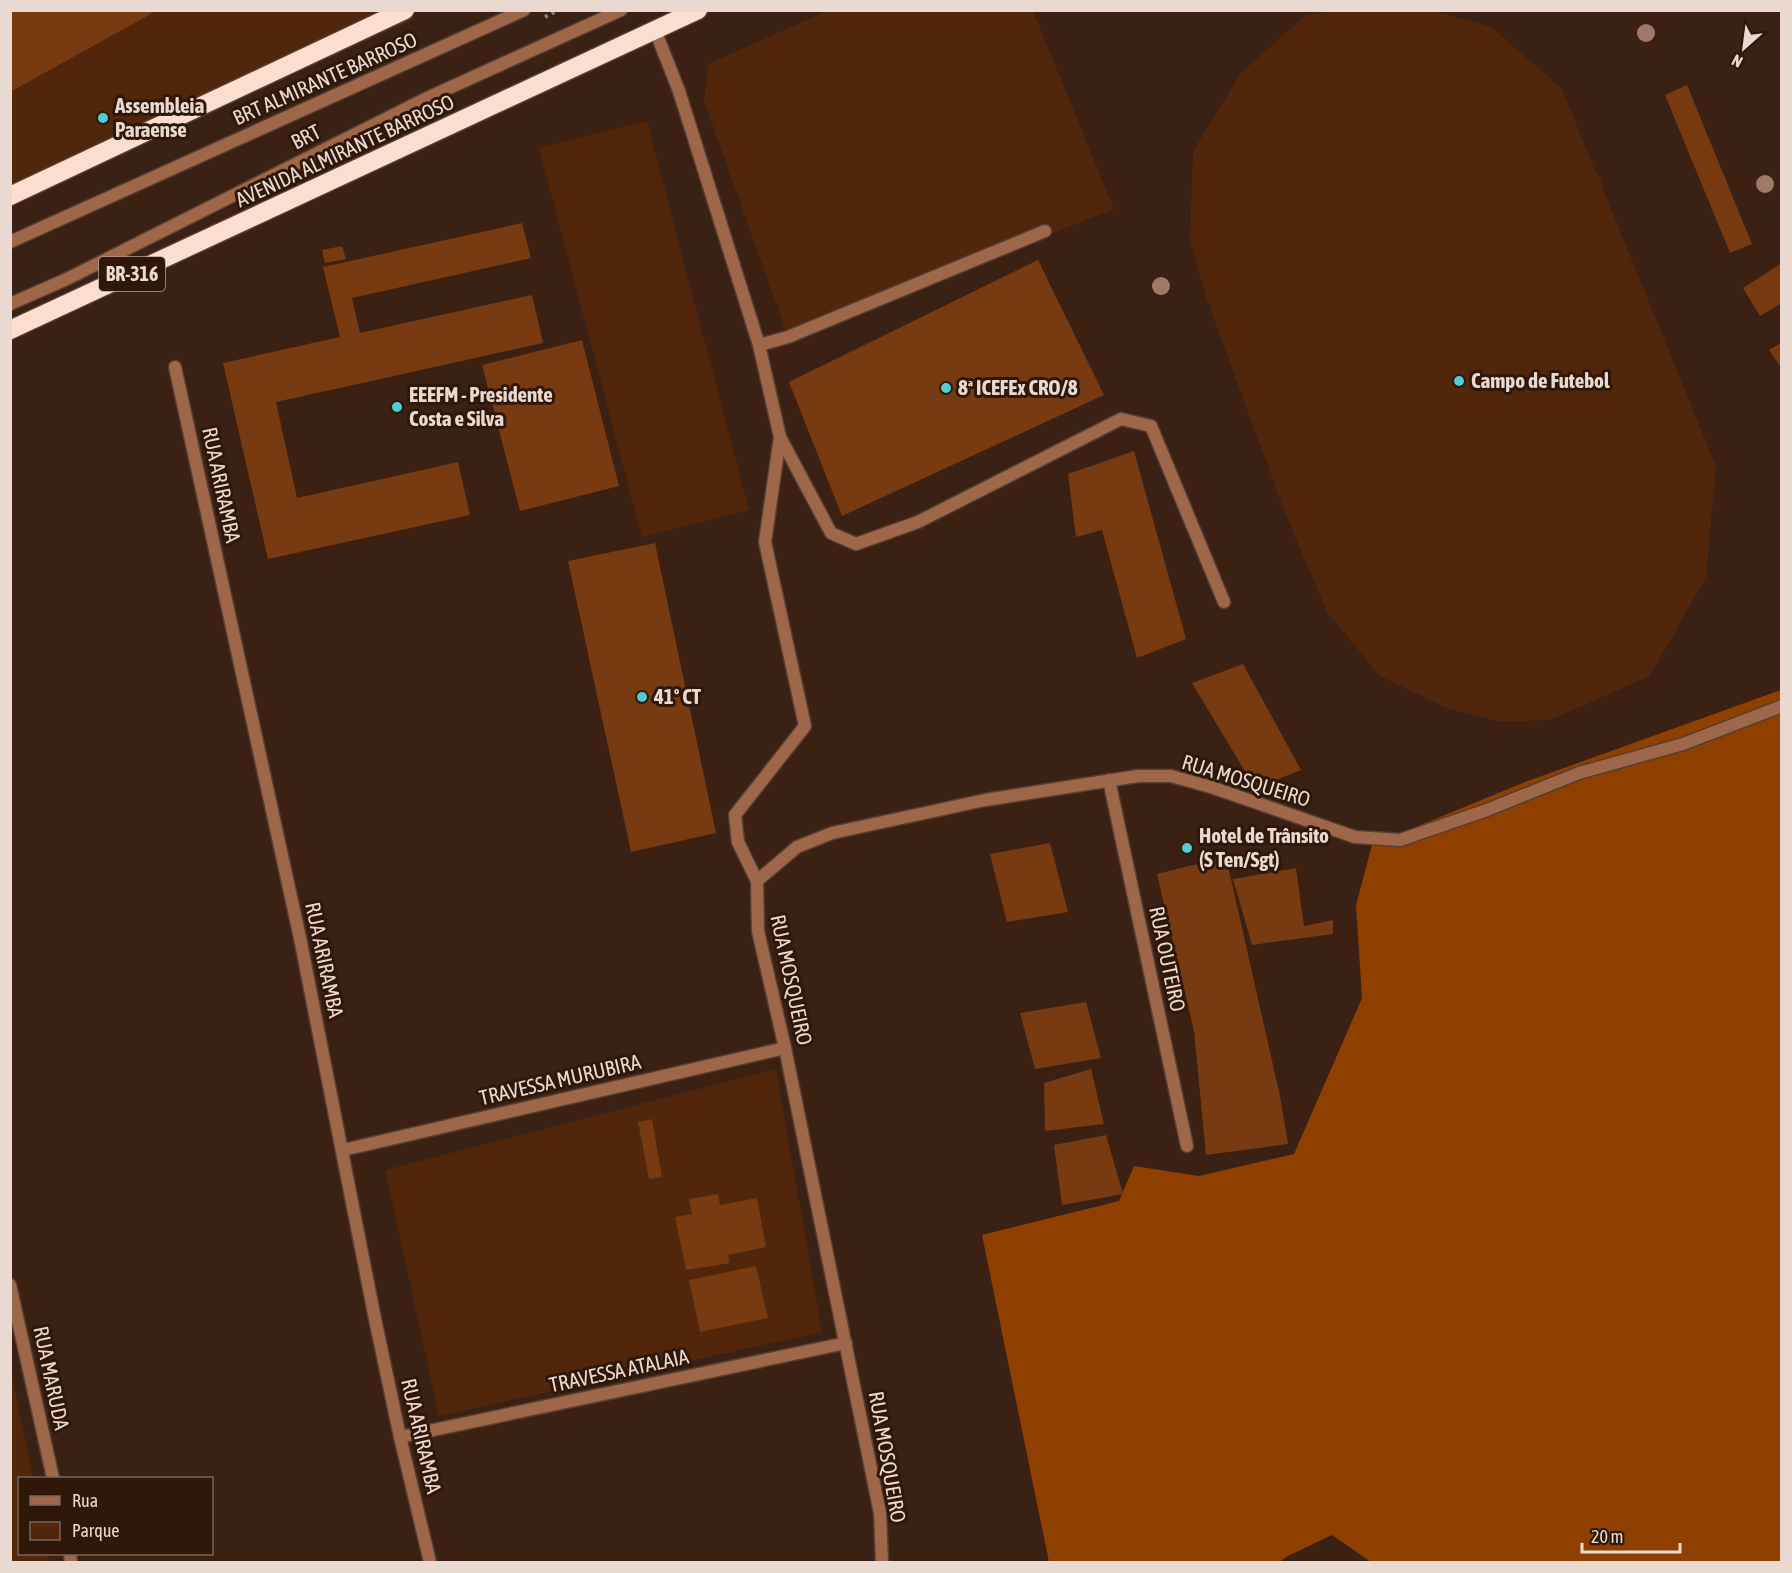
<svg xmlns="http://www.w3.org/2000/svg" width="1792" height="1573" font-family="'Asap Condensed',sans-serif">
<style>
.green{fill:#51260b}
.forest{fill:#8f3f00}
.building{fill:#773a11}
.lines{fill:none;stroke-linecap:round;stroke-linejoin:round}
.lane-casing{stroke:#563e32;stroke-width:15}
.street-casing{stroke:#563e32;stroke-width:15}
.highway-casing{stroke:#563e32;stroke-width:21}
.path{stroke:#917c71;stroke-width:4;stroke-dasharray:3 4.5;stroke-linecap:butt}
.lane{stroke:#9e6749;stroke-width:12}
.street{stroke:#9e6749;stroke-width:12}
.highway{stroke:#fbded0;stroke-width:18}
.tree{fill:#9e7a66}
.poi-dot{fill:#51ccd2;stroke:#2f180a;stroke-width:2}
.labels{text-anchor:middle;stroke-width:6;stroke-linejoin:round;paint-order:stroke}
.shield{fill:#2f180a;stroke:#b29f95;stroke-width:1.5}
.shield-label{font-size:20px;font-weight:bold;fill:#ead9d1}
.street-label{font-size:21px;fill:#ead9d1;stroke:#2f180a}
.poi-label{font-size:21px;font-weight:bold;fill:#ead9d1;stroke:#2f180a;text-anchor:start}
</style>
<rect width="100%" height="100%" fill="#3a2114"/>
<g class="green">
<path d="M410,10L414,19L11,202L10,11Z"/>
<path d="M827,11H1033L1114,209L788,337L704,101L708,64Z"/>
<path d="M1335,11H1436L1491,27L1562,89L1596,173H1598L1611,209L1716,466L1706,577L1650,676L1550,720L1502,722L1449,709L1380,676L1327,612L1284,510L1206,297L1190,239L1193,151L1241,73L1306,15Z"/>
<path d="M647,121L749,510L642,537L539,148Z"/>
<path d="M776,1069L822,1332L439,1416L385,1170Z"/>
<path d="M11,1370L33,1478H20V1554H48L50,1562H11Z"/>
</g>
<path class="forest" d="M1781,690V1562H1371L1332,1535L1288,1556L1279,1562H1049L982,1235L1119,1201L1134,1166L1199,1176L1294,1154L1362,998L1356,905L1372,845L1525,782Z"/>
<g class="building">
<path d="M10,10H158L10,92Z"/>
<path d="M1687,85L1752,244L1730,253L1665,95Z"/>
<path d="M522,223L531,258L352,298L360,333L532,295L543,343L276,402L297,498L458,462L470,515L268,559L223,363L340,337L323,267Z"/>
<path d="M342,246L346,259L325,263L322,250Z"/>
<path d="M1038,260L1104,395L842,516L789,382Z"/>
<path d="M1782,263V303L1760,316L1743,288Z"/>
<path d="M582,340L619,486L520,511L482,365Z"/>
<path d="M1782,342V369L1769,350Z"/>
<path d="M1134,451L1186,639L1137,658L1102,530L1076,537L1068,474Z"/>
<path d="M655,543L716,833L631,852L568,561Z"/>
<path d="M1243,664L1301,770L1255,788L1192,683Z"/>
<path d="M1050,843L1068,912L1007,922L990,854Z"/>
<path d="M1226,857L1280,1096L1288,1144L1206,1155L1194,1031L1157,874Z"/>
<path d="M1296,868L1304,926L1333,920V934L1252,945L1233,879Z"/>
<path d="M1086,1002L1101,1058L1035,1069L1020,1013Z"/>
<path d="M1091,1069L1104,1124L1045,1131L1044,1083Z"/>
<path d="M652,1119L662,1177L649,1179L638,1122Z"/>
<path d="M1106,1135L1123,1194L1062,1205L1054,1145Z"/>
<path d="M718,1194L720,1205L757,1198L766,1247L728,1255L730,1263L686,1270L675,1217L692,1214L689,1199Z"/>
<path d="M756,1266L768,1318L700,1332L689,1280Z"/>
</g>
<g class="lines">
<g class="lane-casing">
<g id="lane">
<path d="M679,91L759,345L780,437L765,542L805,726L735,815L738,842L757,881"/>
<path d="M10,242L524,10"/>
<path d="M10,304L67,279L427,98L621,10"/>
<path d="M759,345L788,337L1045,231"/>
<path d="M780,437L831,533L856,544L918,522L1121,419L1151,426L1224,602"/>
<path d="M1355,837L1400,840L1487,810L1579,773L1683,744L1782,706"/>
</g>
</g>
<g class="street-casing">
<g id="street">
<path d="M655,30L679,91"/>
<path d="M175,367L300,938L375,1319L400,1437L430,1562"/>
<path d="M1109,780L1187,1146"/>
<path d="M343,1150L785,1048"/>
<path d="M10,1285L53,1478"/>
<path d="M400,1437L846,1343"/>
<path d="M70,1554L71,1562"/>
<path d="M882,1562L880,1513L785,1048L758,931L757,881L797,847L832,833L985,800L1138,776H1171L1211,787L1355,837"/>
</g>
</g>
<g class="highway-casing">
<g id="highway">
<path d="M10,196L405,10"/>
<path d="M10,330L698,10"/>
</g>
</g>
<path class="path" d="M545,17L558,10"/>
<use href="#lane" class="lane"/>
<use href="#street" class="street"/>
<use href="#highway" class="highway"/>
</g>
<g class="tree">
<circle cx="1646" cy="33" r="9"/>
<circle cx="1765" cy="184" r="9"/>
<circle cx="1161" cy="286" r="9"/>
</g>
<g class="poi-dot">
<circle cx="103" cy="118" r="6"/>
<circle cx="1459" cy="381" r="6"/>
<circle cx="946" cy="388" r="6"/>
<circle cx="397" cy="407" r="6"/>
<circle cx="642" cy="697" r="6"/>
<circle cx="1187" cy="848" r="6"/>
</g>
<g class="labels">
<rect class="shield" x="99" y="257" width="66" height="34" rx="4.5"/>
<g class="shield-label">
<text x="132" y="281">BR-316</text>
</g>
<g class="street-label">
<text transform="translate(325 79) rotate(-24)" y="7">BRT ALMIRANTE BARROSO</text>
<text transform="translate(306 137) rotate(-27)" y="7">BRT</text>
<text transform="translate(345 151) rotate(-25)" y="7">AVENIDA ALMIRANTE BARROSO</text>
<text transform="translate(221 485) rotate(78)" y="7">RUA ARIRAMBA</text>
<text transform="translate(1246 781) rotate(17)" y="7">RUA MOSQUEIRO</text>
<text transform="translate(1167 959) rotate(78)" y="7">RUA OUTEIRO</text>
<text transform="translate(324 960) rotate(78)" y="7">RUA ARIRAMBA</text>
<text transform="translate(791 980) rotate(78)" y="7">RUA MOSQUEIRO</text>
<text transform="translate(560 1080) rotate(-13)" y="7">TRAVESSA MURUBIRA</text>
<text transform="translate(619 1371) rotate(-12)" y="7">TRAVESSA ATALAIA</text>
<text transform="translate(51 1378) rotate(78)" y="7">RUA MARUDA</text>
<text transform="translate(421 1436) rotate(77)" y="7">RUA ARIRAMBA</text>
<text transform="translate(887 1457) rotate(80)" y="7">RUA MOSQUEIRO</text>
</g>
<g class="poi-label">
<text x="115" y="113">Assembleia<tspan x="115" dy="24">Paraense</tspan></text>
<text x="1471" y="388">Campo de Futebol</text>
<text x="958" y="395">8ª ICEFEx CRO/8</text>
<text x="409" y="402">EEEFM - Presidente<tspan x="409" dy="24">Costa e Silva</tspan></text>
<text x="654" y="704">41º CT</text>
<text x="1199" y="843">Hotel de Trânsito<tspan x="1199" dy="24">(S Ten/Sgt)</tspan></text>
</g>
</g>
<rect width="1792" height="1573" fill="none" stroke="#ead9d1" stroke-width="24"/>
<rect x="18" y="1477" width="195" height="78" fill="#2f180a" stroke="#7a655a" stroke-width="1.5"/>
<rect x="30" y="1496" width="30" height="9" fill="#9e6749" stroke="#7a655a" stroke-width="1.5"/>
<text x="72" y="1507" font-size="18" fill="#ead9d1">Rua</text>
<rect x="30" y="1522" width="30" height="18" fill="#51260b" stroke="#7a655a" stroke-width="1.5"/>
<text x="72" y="1537" font-size="18" fill="#ead9d1">Parque</text>
<g transform="translate(1744 48) rotate(208)" stroke="#2f180a" stroke-width="4.5" paint-order="stroke">
<path d="M0-4.5L10 22L0 15L-10 22Z" fill="#ead9d1"/>
<text y="-9" font-size="16" font-weight="bold" text-anchor="middle" fill="#ead9d1">N</text>
</g>
<path d="M1582 1543v9h98v-9" fill="none" stroke="#ead9d1" stroke-width="3"/>
<text x="1591" y="1543" font-size="18" fill="#ead9d1" stroke="#2f180a" stroke-width="4.5" paint-order="stroke">20 m</text>
</svg>
